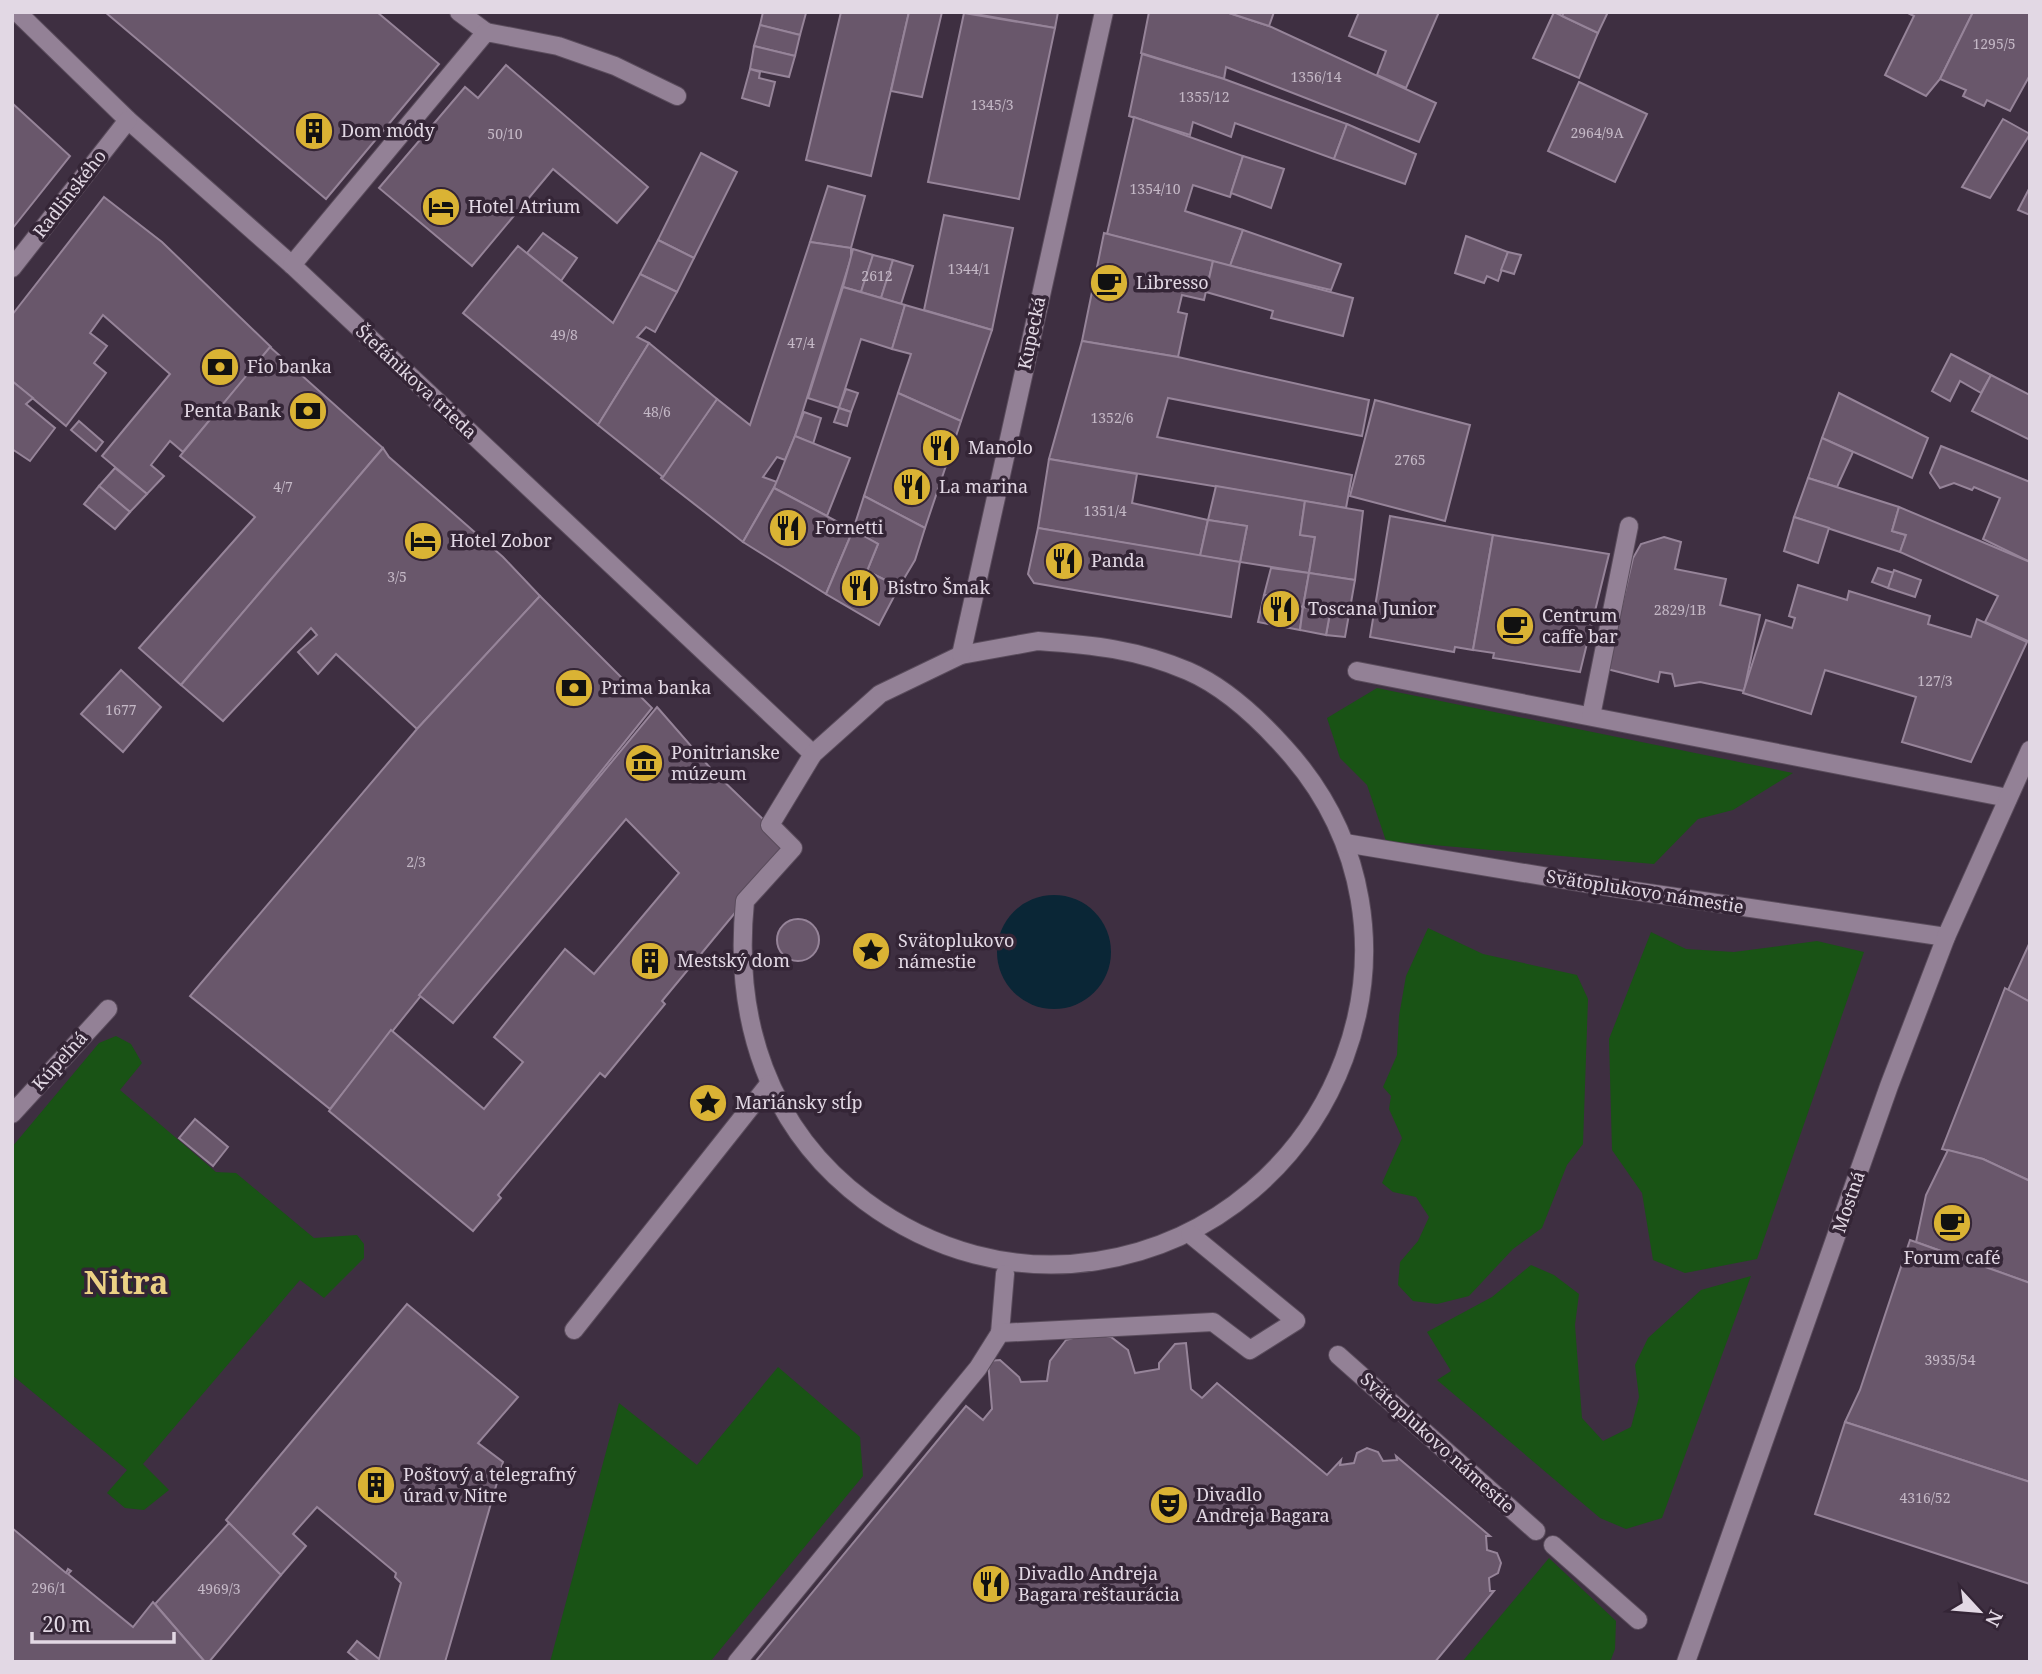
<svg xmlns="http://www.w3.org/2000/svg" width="2042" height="1674" font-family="'Noto Serif',serif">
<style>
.green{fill:#195315}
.water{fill:#0a2636}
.building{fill:#69576b;stroke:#968499;stroke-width:2}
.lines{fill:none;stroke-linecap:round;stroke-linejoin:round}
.minor-casing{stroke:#5a4c5c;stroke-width:20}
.minor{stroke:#938196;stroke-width:18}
.labels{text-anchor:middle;stroke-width:7;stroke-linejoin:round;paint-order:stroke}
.number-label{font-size:14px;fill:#c4b8c6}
.poi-label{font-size:18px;fill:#e2d8e4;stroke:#342536;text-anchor:start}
.street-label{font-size:18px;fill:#e2d8e4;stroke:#342536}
.town-label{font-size:32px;font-weight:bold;fill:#ecd285;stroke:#342536}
</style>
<rect width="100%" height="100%" fill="#3e2f41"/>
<g class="green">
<path d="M1377,688L1793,773L1733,810L1698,819L1654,864L1386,841L1367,785L1340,758L1327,718Z"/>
<path d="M1428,928L1483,954L1577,975L1588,999L1583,1144L1567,1165L1542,1228L1513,1249L1469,1296L1437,1304L1413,1301L1398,1285L1400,1262L1418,1241L1429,1217L1416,1197L1393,1192L1382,1183L1402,1138L1389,1109L1391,1096L1383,1087L1397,1055L1399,1016L1406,976Z"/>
<path d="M1651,932L1686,949L1734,952L1817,941L1864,952L1757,1259L1685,1273L1653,1260L1642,1193L1612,1150L1609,1039Z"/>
<path d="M116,1036L131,1044L142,1063L120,1090L216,1172L236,1173L314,1238L357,1235L364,1244V1258L324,1298L300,1280L143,1464L169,1490L144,1510L125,1508L107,1493L127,1470L12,1375V1147L99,1043Z"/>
<path d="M1531,1265L1554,1275L1579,1294L1575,1325L1582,1418L1603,1441L1631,1427L1639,1397L1635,1365L1648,1338L1701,1290L1751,1276L1662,1518L1626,1529L1600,1518L1437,1380L1451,1371L1427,1332L1492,1297Z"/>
<path d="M778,1367L860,1437L863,1476L710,1662H550L619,1403L697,1465Z"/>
<path d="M1549,1558L1616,1621L1615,1649L1610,1662H1462Z"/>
</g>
<circle class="water" cx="1054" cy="952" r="57"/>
<g class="building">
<path d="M105,12H377L439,64L326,199Z"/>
<path d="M763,12L806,13L800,35L760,25Z"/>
<path d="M841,12H909L871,176L806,160Z"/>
<path d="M909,12H942L922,97L891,91Z"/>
<path d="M964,12H1058L1055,28Z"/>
<path d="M1149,12H1226L1269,26L1436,103L1419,142L1226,67L1224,79L1141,53Z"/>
<path d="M1226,12H1274L1269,26Z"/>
<path d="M1359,12H1439L1406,88L1377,75L1386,51L1349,36Z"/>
<path d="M1554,12L1598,33L1579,78L1533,58Z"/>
<path d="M1564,12H1608L1598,33L1562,16Z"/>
<path d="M1906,12H1973L1940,79L1926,96L1885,75L1914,16Z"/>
<path d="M1973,12H2030V75L2010,111L1987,100L1984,106L1963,96L1966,90L1940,79Z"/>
<path d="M964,13L1055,28L1019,199L928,182Z"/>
<path d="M760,25L800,35L795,56L754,46Z"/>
<path d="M754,46L795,56L789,77L750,69Z"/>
<path d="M1142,54L1224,79L1347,124L1334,159L1235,123L1231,137L1193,122L1190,135L1129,116Z"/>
<path d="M506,65L648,187L617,223L553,169L472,266L379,188L465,87L478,98Z"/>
<path d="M750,69L760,72L759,78L775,82L769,106L742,98Z"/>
<path d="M1579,82L1647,114L1615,182L1548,151Z"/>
<path d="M12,103L70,156L12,229Z"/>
<path d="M1134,117L1243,156L1230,197L1193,185L1185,211L1243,230L1230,266L1107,234Z"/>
<path d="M2003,119L2030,134L1990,198L1962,187Z"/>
<path d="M1347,124L1416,154L1405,184L1334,159Z"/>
<path d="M701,153L737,172L694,258L658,240Z"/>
<path d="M1243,156L1284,169L1271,208L1231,193Z"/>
<path d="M828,186L865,196L851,248L810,242Z"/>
<path d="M2029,189L2030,190V215L2018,210Z"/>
<path d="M104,197L162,242L271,347L183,452L170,441L151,465L164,476L147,494L102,456L170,374L103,315L90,333L107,346L94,363L106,373L66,426L12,381V315Z"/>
<path d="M944,215L1013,228L992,330L924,310Z"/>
<path d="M1243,230L1341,264L1331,290L1230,266Z"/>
<path d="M543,233L577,258L561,281L527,253Z"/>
<path d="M1104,233L1213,261L1204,300L1182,295L1178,312L1187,314L1178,357L1082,341Z"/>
<path d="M1466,236L1508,252L1498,281L1487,276L1484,283L1455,273Z"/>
<path d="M658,240L694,258L677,292L640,274Z"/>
<path d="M810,242L851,248V258L795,436L785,460L777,457L763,477L777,482L743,542L661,478L717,399L750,425Z"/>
<path d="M518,246L613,323L640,274L677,292L655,332L646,327L637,337L649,343L598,425L463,313Z"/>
<path d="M853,249L873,255L861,292L843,287Z"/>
<path d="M1508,252L1521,255L1514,274L1501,270Z"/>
<path d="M873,255L893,260L881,298L861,292Z"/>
<path d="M893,260L913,266L901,304L881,298Z"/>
<path d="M1213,261L1353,298L1343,336L1271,318L1273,311L1206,292Z"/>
<path d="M843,287L905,305L892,349L861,339L839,408L808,398Z"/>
<path d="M905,305L992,330L961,421L898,393L911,354L892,349Z"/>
<path d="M1082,341L1178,357L1369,400L1362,436L1168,398L1157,437L1352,475L1346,508L1049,459Z"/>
<path d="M649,343L717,399L663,477L598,425Z"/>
<path d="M270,347L383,448L181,685L139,648L255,517L180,456Z"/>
<path d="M1951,354L1991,375L1981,393L1960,381L1950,401L1932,391Z"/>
<path d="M1991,375L2030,395V440L1972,411Z"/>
<path d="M12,381L33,398L26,404L55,428L30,461L12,449Z"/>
<path d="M846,389L858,393L851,412L839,408Z"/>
<path d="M898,393L961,421L925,528L864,496Z"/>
<path d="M1839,393L1928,438L1912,478L1822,438Z"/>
<path d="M1375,400L1470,425L1445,521L1350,496Z"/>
<path d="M839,408L851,412L847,426L834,422Z"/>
<path d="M804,412L821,418L813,444L795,436Z"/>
<path d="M79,421L103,442L96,451L71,430Z"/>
<path d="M795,436L850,458L827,516L774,488Z"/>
<path d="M1822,438L1853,452L1837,487L1808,478Z"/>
<path d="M1941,446L2030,482V562L1983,539L2000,498L1974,487L1972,490L1954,483L1940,488L1930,473Z"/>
<path d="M383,448L389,457L503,557L540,596L417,729L336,654L318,674L298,652L317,635L311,628L223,721L181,685Z"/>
<path d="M1049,459L1137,474L1132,503L1208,520L1200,556L1038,528Z"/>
<path d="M115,468L147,494L130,512L99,486Z"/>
<path d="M1808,478L1899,507L1892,531L1906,535L1900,552L1794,517Z"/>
<path d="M99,486L130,512L115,529L84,504Z"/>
<path d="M1216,486L1305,501L1300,535L1315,537L1309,573L1240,562L1247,526L1208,520Z"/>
<path d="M774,488L853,530L826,594L743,542Z"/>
<path d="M864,496L925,528L915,560L899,587L867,571L878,544L853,530Z"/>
<path d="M1305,501L1363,511L1355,580L1309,573L1315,537L1300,535Z"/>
<path d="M1899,507L2030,562V642L1985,622L1998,596L1900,552L1906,535L1892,531Z"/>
<path d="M1390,516L1493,535L1473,650L1455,647L1454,652L1370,637Z"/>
<path d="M1794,517L1829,528L1818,563L1784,551Z"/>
<path d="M1208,520L1247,526L1240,562L1200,556Z"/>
<path d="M1038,528L1240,562L1231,617L1034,583L1028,574Z"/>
<path d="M853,530L878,544L867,571L899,587L879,625L826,594Z"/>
<path d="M1493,535L1609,554L1580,672L1493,658L1494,653L1473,650Z"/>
<path d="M1664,537L1681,542L1675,569L1726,579L1720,605L1760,615L1744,691L1700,682L1675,686L1672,674L1660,672L1658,682L1607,669L1633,558L1641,544Z"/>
<path d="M1271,568L1309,573L1303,607L1277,602L1278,597L1264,595Z"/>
<path d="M1878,568L1894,573L1888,588L1872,582Z"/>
<path d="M1894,570L1921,580L1915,597L1888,588Z"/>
<path d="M1309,573L1355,580L1345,637L1326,635L1330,613L1303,607Z"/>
<path d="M1798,585L1847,600L1849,591L1930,616L1928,624L1971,637L1977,619L2027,642L1971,762L1902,742L1916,697L1825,670L1811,714L1743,693L1766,620L1792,628L1795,618L1789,616Z"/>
<path d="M1264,595L1278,597L1277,602L1303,607L1300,630L1258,622Z"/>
<path d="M540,596L652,708L330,1109L190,996L417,729Z"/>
<path d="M1303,607L1330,613L1326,635L1300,630Z"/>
<path d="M121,670L161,707L123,752L81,714Z"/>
<path d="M657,707L712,770L793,848L763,879L662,1001L665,1004L605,1077L600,1073L498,1195L501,1198L473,1231L329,1111L391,1030L484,1109L523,1062L494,1037L565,949L594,974L679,873L626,819L453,1023L419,995Z"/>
<circle cx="798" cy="940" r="21"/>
<path d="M2030,942V1002L2008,990Z"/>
<path d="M2005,988L2030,1002V1181L1983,1159L1942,1149Z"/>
<path d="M195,1119L228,1147L213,1166L179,1138Z"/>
<path d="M1948,1150L1983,1159L2030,1181V1283L1916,1242L1926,1195Z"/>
<path d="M1910,1240L2030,1283V1482L1845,1422L1860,1390Z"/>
<path d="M407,1304L518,1397L478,1443L503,1462L445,1662H360L348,1652L357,1641L379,1659L401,1583L395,1577L396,1573L317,1507L293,1534L306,1546L281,1575L226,1520Z"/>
<path d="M1091,1333L1111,1337L1128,1350L1135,1373L1159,1369V1363L1175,1344L1186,1343L1191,1389L1202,1398L1217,1383L1327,1475L1341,1460L1340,1465L1354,1463L1357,1453L1367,1448L1378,1452L1383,1461L1397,1460L1396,1456L1490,1536H1486L1487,1550L1497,1553L1501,1563L1498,1573L1489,1578L1490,1591H1494L1435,1662H755L966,1406L983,1420L992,1409L988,1361L1000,1360L1019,1377L1021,1382L1047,1381L1050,1361L1066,1340Z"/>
<path d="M1845,1422L2030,1482V1584L1815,1514Z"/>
<path d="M229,1523L281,1575L209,1662H205L155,1604Z"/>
<path d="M12,1528L66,1573L68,1569L71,1571L68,1574L133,1627L153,1602L205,1662H12Z"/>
</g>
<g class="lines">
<g class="minor-casing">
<g id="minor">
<path d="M17,12L128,120L292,265L813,754"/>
<path d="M459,12L486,32"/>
<path d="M292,265L486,32L558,46L615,66L677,96"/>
<path d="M12,268L128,120"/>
<path d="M1038,641C1093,645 1136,649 1188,671C1225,687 1258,718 1284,747C1452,930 1339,1223 1097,1261C1014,1274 932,1251 865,1201C768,1129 733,1019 745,901L793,848L770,825L813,754L880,694L961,655Z"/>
<path d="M961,655L1104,12"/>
<path d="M1357,671L2008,798"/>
<path d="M1591,716L1629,526"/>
<path d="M1345,843L1608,887L1946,937"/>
<path d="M12,1114L108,1009"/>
<path d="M574,1330L769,1084"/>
<path d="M1000,1333L1005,1274"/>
<path d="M1338,1355L1536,1531"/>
<path d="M1553,1545L1638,1620"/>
<path d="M737,1662L978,1368L1000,1333L1213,1322L1250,1350L1296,1321L1190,1234"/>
<path d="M1686,1662L1889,1086L1946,937L2030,750"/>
</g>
</g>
<use href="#minor" class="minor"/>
</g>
<defs>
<g id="building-disc" transform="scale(2.0125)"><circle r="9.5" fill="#dab334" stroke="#342536"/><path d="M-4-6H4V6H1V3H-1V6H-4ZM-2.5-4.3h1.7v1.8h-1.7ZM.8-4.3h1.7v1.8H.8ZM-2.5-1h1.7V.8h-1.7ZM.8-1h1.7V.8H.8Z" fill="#111"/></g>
<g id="hotel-disc" transform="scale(2.0125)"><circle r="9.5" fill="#dab334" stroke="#342536"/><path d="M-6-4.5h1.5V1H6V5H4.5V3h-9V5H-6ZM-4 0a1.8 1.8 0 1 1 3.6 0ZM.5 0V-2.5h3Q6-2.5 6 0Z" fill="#111"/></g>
<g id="cafe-disc" transform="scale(2.0125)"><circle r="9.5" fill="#dab334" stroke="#342536"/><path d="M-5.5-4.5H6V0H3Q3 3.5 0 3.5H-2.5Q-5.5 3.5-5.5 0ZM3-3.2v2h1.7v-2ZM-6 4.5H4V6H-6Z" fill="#111"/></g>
<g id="bank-disc" transform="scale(2.0125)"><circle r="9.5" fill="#dab334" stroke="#342536"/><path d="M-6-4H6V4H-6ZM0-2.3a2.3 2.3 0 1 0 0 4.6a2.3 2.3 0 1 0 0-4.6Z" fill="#111"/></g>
<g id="restaurant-disc" transform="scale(2.0125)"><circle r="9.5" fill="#dab334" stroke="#342536"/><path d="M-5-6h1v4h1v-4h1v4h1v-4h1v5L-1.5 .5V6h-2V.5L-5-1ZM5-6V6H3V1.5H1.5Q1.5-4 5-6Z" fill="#111"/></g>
<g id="museum-disc" transform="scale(2.0125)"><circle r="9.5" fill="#dab334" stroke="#342536"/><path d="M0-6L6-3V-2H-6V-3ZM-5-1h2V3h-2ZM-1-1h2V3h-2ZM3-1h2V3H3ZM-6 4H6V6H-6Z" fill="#111"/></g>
<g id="sight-disc" transform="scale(2.0125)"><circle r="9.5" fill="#dab334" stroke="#342536"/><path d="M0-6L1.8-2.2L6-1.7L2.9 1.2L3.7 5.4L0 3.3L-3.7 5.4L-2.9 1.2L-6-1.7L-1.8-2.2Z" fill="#111"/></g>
<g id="theatre-disc" transform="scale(2.0125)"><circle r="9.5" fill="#dab334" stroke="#342536"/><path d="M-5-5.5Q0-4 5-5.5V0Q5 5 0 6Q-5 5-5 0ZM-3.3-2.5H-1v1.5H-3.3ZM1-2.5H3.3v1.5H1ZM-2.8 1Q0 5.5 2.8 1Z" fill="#111"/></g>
</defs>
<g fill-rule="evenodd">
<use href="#building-disc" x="314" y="131"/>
<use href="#hotel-disc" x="441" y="207"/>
<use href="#cafe-disc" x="1109" y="283"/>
<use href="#bank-disc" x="220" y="367"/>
<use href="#bank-disc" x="308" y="411"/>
<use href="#restaurant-disc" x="941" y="448"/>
<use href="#restaurant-disc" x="912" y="487"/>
<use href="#restaurant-disc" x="788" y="528"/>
<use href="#hotel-disc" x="423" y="541"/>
<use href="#restaurant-disc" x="1064" y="561"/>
<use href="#restaurant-disc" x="860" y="588"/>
<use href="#restaurant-disc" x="1281" y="609"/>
<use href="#cafe-disc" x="1515" y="626"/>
<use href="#bank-disc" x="574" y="688"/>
<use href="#museum-disc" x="644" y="763"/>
<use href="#sight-disc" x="871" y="951"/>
<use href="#building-disc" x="650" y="961"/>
<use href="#sight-disc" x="708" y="1103"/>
<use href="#cafe-disc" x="1952" y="1223"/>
<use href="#building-disc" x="376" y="1485"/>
<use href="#theatre-disc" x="1169" y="1505"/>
<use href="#restaurant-disc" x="991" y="1584"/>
</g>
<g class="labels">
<g class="number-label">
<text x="1994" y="49">1295/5</text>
<text x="1316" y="82">1356/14</text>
<text x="1204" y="102">1355/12</text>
<text x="992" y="110">1345/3</text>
<text x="1597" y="138">2964/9A</text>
<text x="505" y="139">50/10</text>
<text x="1155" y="194">1354/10</text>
<text x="969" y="274">1344/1</text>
<text x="877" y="281">2612</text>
<text x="564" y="340">49/8</text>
<text x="801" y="348">47/4</text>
<text x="657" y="417">48/6</text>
<text x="1112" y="423">1352/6</text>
<text x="1410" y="465">2765</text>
<text x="283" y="492">4/7</text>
<text x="1105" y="516">1351/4</text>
<text x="397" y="582">3/5</text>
<text x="1680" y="615">2829/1B</text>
<text x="1935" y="686">127/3</text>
<text x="121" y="715">1677</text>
<text x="416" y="867">2/3</text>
<text x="1950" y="1365">3935/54</text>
<text x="1925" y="1503">4316/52</text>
<text x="49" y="1593">296/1</text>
<text x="219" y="1594">4969/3</text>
</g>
<g class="poi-label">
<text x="341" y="137">Dom módy</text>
<text x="468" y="213">Hotel Atrium</text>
<text x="1136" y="289">Libresso</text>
<text x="247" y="373">Fio banka</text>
<text x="281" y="417" text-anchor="end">Penta Bank</text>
<text x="968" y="454">Manolo</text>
<text x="939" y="493">La marina</text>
<text x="815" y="534">Fornetti</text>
<text x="450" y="547">Hotel Zobor</text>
<text x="1091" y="567">Panda</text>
<text x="887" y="594">Bistro Šmak</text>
<text x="1308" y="615">Toscana Junior</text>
<text x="1542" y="622">Centrum<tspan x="1542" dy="21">caffe bar</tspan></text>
<text x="601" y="694">Prima banka</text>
<text x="671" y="759">Ponitrianske<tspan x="671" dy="21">múzeum</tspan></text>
<text x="898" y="947">Svätoplukovo<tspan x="898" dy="21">námestie</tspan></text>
<text x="677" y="967">Mestský dom</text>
<text x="735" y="1109">Mariánsky stĺp</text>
<text x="1952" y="1264" text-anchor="middle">Forum café</text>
<text x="403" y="1481">Poštový a telegrafný<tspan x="403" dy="21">úrad v Nitre</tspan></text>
<text x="1196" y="1501">Divadlo<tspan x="1196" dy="21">Andreja Bagara</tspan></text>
<text x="1018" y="1580">Divadlo Andreja<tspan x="1018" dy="21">Bagara reštaurácia</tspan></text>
</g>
<g class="street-label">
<text transform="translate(70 194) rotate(-52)" y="6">Radlinského</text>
<text transform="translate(1032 333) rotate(-78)" y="6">Kupecká</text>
<text transform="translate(416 382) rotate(43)" y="6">Štefánikova trieda</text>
<text transform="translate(1645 892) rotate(9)" y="6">Svätoplukovo námestie</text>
<text transform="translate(60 1061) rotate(-48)" y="6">Kúpeľná</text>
<text transform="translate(1849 1202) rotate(-71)" y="6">Mostná</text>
<text transform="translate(1437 1443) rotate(42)" y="6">Svätoplukovo námestie</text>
</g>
<g class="town-label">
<text x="126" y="1294">Nitra</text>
</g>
</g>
<rect width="2042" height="1674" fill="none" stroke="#e2d8e4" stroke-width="28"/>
<g transform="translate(1979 1611) rotate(116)" stroke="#342536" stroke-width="5" paint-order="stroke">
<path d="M0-5L12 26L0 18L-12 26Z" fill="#e2d8e4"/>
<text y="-10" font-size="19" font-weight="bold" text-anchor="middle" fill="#e2d8e4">N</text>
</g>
<path d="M32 1632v10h142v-10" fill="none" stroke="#e2d8e4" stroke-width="3.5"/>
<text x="42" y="1632" font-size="21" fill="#e2d8e4" stroke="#342536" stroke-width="5" paint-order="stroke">20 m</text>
</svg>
